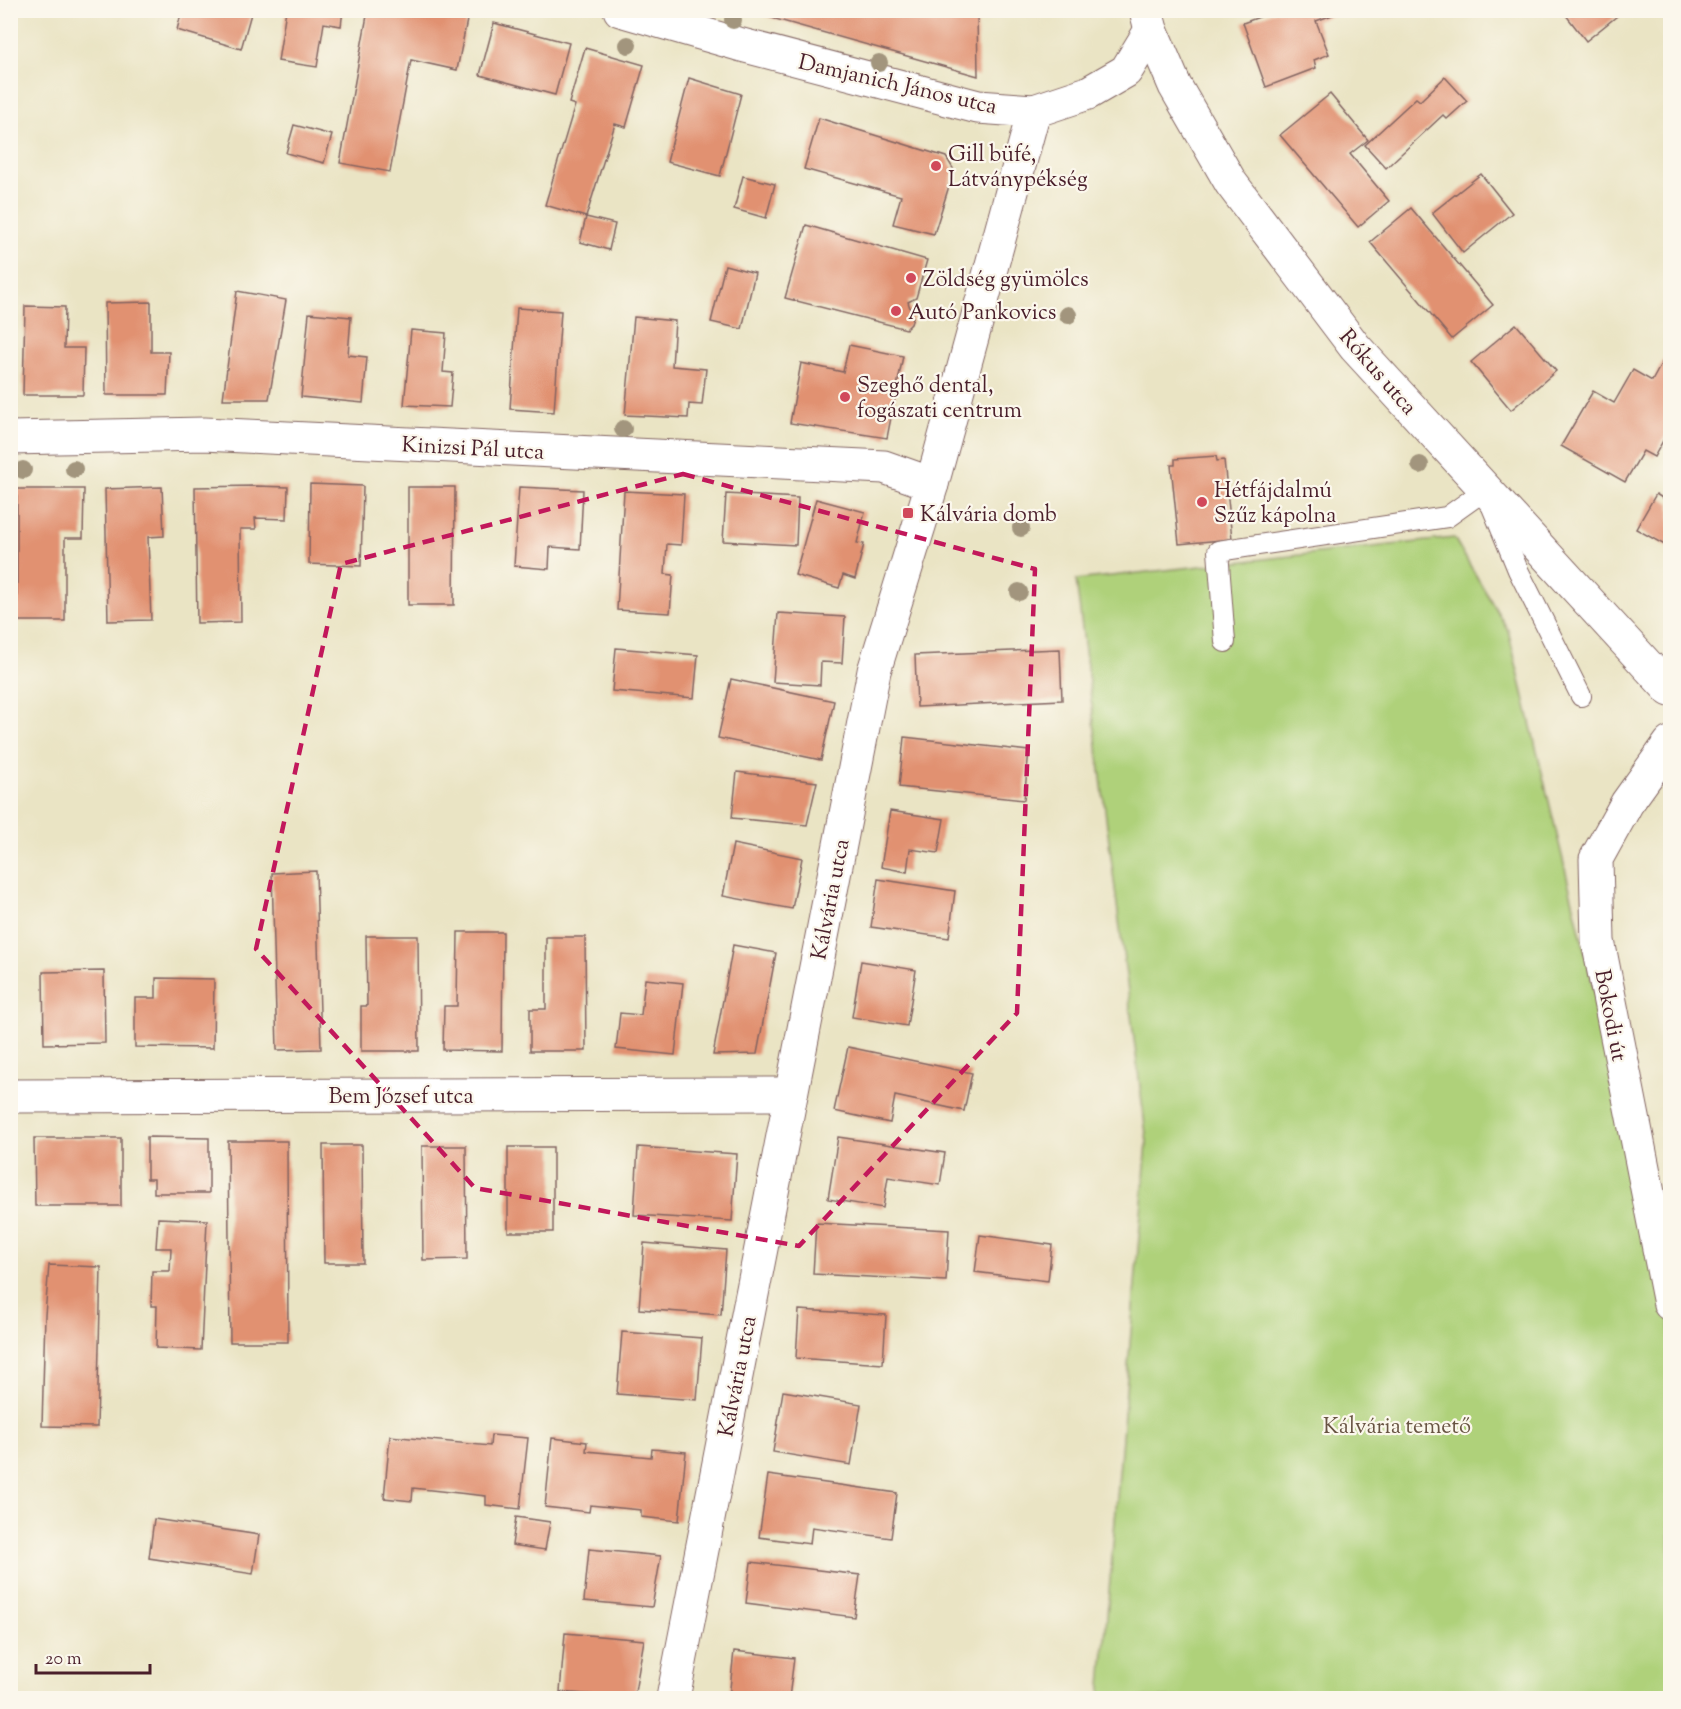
<svg xmlns="http://www.w3.org/2000/svg" width="1681" height="1709" font-family="'Sorts Mill Goudy',serif">
<style>
.green{fill:#afd17a;stroke:#7c7852;stroke-width:1.5}
.building{fill:#e19171}
.lines{fill:none;stroke-linecap:round;stroke-linejoin:round}
.service-casing{stroke:#826461;stroke-width:22}
.minor-casing{stroke:#826461;stroke-width:35}
.service{stroke:#fff;stroke-width:20}
.minor{stroke:#fff;stroke-width:33}
.tree{fill:#a2957d}
.marked{fill:none;stroke:#c2185b;stroke-width:4.5;stroke-dasharray:12 8;stroke-linejoin:round}
.poi-dot{fill:#d1495b;stroke:#fbf7ec;stroke-width:2}
.labels{text-anchor:middle;stroke-width:4.5;stroke-linejoin:round;paint-order:stroke}
.street-label{font-size:22px;fill:#4a1f2b;stroke:#fbf7ec}
.poi-label{font-size:22px;fill:#4a1f2b;stroke:#fbf7ec;text-anchor:start}
.park-label{font-size:22px;fill:#685443;stroke:#fbf7ec}
</style>
<rect width="100%" height="100%" fill="#fbf7ec"/>
<filter id="ink" filterUnits="userSpaceOnUse"><feTurbulence type="fractalNoise" baseFrequency=".0167" numOctaves="2"/><feDisplacementMap in="SourceGraphic" scale="12" xChannelSelector="R" yChannelSelector="G"/><feConvolveMatrix kernelMatrix="1 2 1 2 8 2 1 2 1" color-interpolation-filters="sRGB"/></filter>
<filter id="wash" filterUnits="userSpaceOnUse"><feTurbulence type="fractalNoise" baseFrequency=".008" numOctaves="4" result="noise"/><feDisplacementMap in="SourceGraphic" scale="24" xChannelSelector="R" yChannelSelector="G"/><feGaussianBlur stdDeviation="1.35" result="paint"/><feColorMatrix in="noise" values="0 0 0 0 0 0 0 0 0 0 0 0 0 0 0 0 0 1.4 0 .05"/><feComposite in="paint" operator="in"/></filter>
<g filter="url(#wash)">
<rect width="100%" height="100%" fill="#eae4c4"/>
<path class="green" d="M1454,538L1508,630L1670,1308V1698H1100L1147,1142L1076,580Z"/>
<g id="blocks">
<g class="building">
<path d="M182,10H252L241,49L177,30Z"/>
<path d="M286,10H343L341,26L324,23L317,67L278,61Z"/>
<path d="M368,10H451L468,15L457,70L411,60L390,172L340,163Z"/>
<path d="M919,10L927,13V10H977L978,76L747,11Z"/>
<path d="M1278,10L1343,11L1316,21L1329,54L1314,60L1316,68L1266,87L1243,23Z"/>
<path d="M1562,10H1621L1622,12L1586,41Z"/>
<path d="M494,23L569,43L555,95L480,75Z"/>
<path d="M585,48L644,65L626,127L615,124L586,217L545,205L575,105L569,103Z"/>
<path d="M1445,77L1467,101L1447,119L1443,115L1386,168L1365,145L1416,98L1420,101Z"/>
<path d="M689,78L741,94L720,176L667,162Z"/>
<path d="M1330,94L1368,140L1350,154L1389,201L1358,227L1280,135Z"/>
<path d="M819,118L946,157L954,170L934,234L893,224L901,196L804,169Z"/>
<path d="M294,125L332,135L324,163L286,153Z"/>
<path d="M1481,174L1512,213L1463,253L1432,213Z"/>
<path d="M743,176L775,184L766,218L734,209Z"/>
<path d="M1411,208L1493,305L1452,339L1370,242Z"/>
<path d="M586,217L615,224L609,250L580,242Z"/>
<path d="M806,225L927,260L916,298L908,302L913,317L911,324L906,329L785,298Z"/>
<path d="M725,265L755,273L742,329L711,322Z"/>
<path d="M237,291L286,300L269,399H223Z"/>
<path d="M151,302V352H169L167,395H106L105,303Z"/>
<path d="M25,306L65,307L64,348H84L83,395H23Z"/>
<path d="M517,308L561,311L554,412L510,409Z"/>
<path d="M309,313L351,317L348,355L367,357L363,403L301,397Z"/>
<path d="M634,317L675,321L672,366L706,369L702,405L689,404L688,418L625,415Z"/>
<path d="M1516,324L1556,371L1511,410L1471,362Z"/>
<path d="M411,330L446,333L443,372L453,373L450,407L404,405Z"/>
<path d="M849,345L903,356L887,438L790,423L801,363L843,372Z"/>
<path d="M1670,348V428L1654,457L1643,451L1625,482L1561,446L1593,391L1614,403L1633,370L1652,381Z"/>
<path d="M1216,456L1217,461L1224,460L1232,539L1179,544L1171,465H1175V459Z"/>
<path d="M310,484L363,486L361,566L309,564Z"/>
<path d="M256,486L288,487L287,519L255,518L256,529H240L241,622L197,623L195,487Z"/>
<path d="M162,487L164,536L148,537L151,620L108,621L105,489Z"/>
<path d="M408,487H455L454,605H408Z"/>
<path d="M519,487L583,490L580,549L550,547L549,569L514,566Z"/>
<path d="M17,489H84L83,538H65V621H17Z"/>
<path d="M624,491L684,494L681,545L667,544L665,574L673,575L670,613L617,610Z"/>
<path d="M726,494L798,498L796,545L723,541Z"/>
<path d="M1656,494L1670,503V548L1636,529Z"/>
<path d="M816,499L865,512L857,543L864,544L855,579L843,575L839,588L795,575Z"/>
<path d="M778,613L845,617L842,663L821,662L820,685L773,682Z"/>
<path d="M616,648L698,655L694,698L612,691Z"/>
<path d="M1060,649L1062,700L917,707L915,655Z"/>
<path d="M731,679L834,701L821,760L718,738Z"/>
<path d="M904,737L1029,751L1024,800L899,787Z"/>
<path d="M737,772L817,782L807,825L732,818Z"/>
<path d="M890,811L944,819L938,853L910,849L907,872L881,867Z"/>
<path d="M733,844L802,858L792,909L723,896Z"/>
<path d="M316,871L321,1049L277,1050L272,873Z"/>
<path d="M878,879L955,891L949,938L871,927Z"/>
<path d="M458,932H503L502,1051L443,1050L444,1006H457Z"/>
<path d="M366,936H418L419,1051H361V1006H367Z"/>
<path d="M546,937H585L586,1051H530V1009H546Z"/>
<path d="M733,945L776,953L757,1054L713,1055Z"/>
<path d="M861,961L916,970L907,1026L852,1017Z"/>
<path d="M104,971L105,1043L44,1044L43,972Z"/>
<path d="M156,978L214,979L213,1048L135,1047V998H156Z"/>
<path d="M645,979L683,983L675,1055L616,1049L620,1013L641,1015Z"/>
<path d="M848,1047L972,1073L964,1111L895,1096L890,1123L834,1111Z"/>
<path d="M147,1137L209,1138V1193H154V1179H147Z"/>
<path d="M838,1137L945,1153L940,1185L888,1177L883,1208L828,1199Z"/>
<path d="M34,1138H121V1206H35Z"/>
<path d="M228,1141H287L288,1342H230Z"/>
<path d="M323,1145H362L363,1263H324Z"/>
<path d="M422,1146H466L467,1259L423,1260Z"/>
<rect x="508" y="1147" width="45" height="85"/>
<path d="M638,1147L737,1154L732,1221L634,1215Z"/>
<path d="M158,1218L207,1220L201,1350L156,1348L157,1306H151L152,1271H170L171,1248H156Z"/>
<path d="M816,1223L949,1230L946,1281L813,1274Z"/>
<path d="M980,1235L1052,1245L1048,1281L975,1272Z"/>
<path d="M644,1243L726,1250L721,1315L639,1309Z"/>
<path d="M49,1265L101,1267L97,1427L42,1426L45,1315Z"/>
<path d="M799,1310L886,1315L883,1364L796,1358Z"/>
<path d="M622,1332L702,1338L697,1400L617,1394Z"/>
<path d="M783,1391L861,1404L851,1465L773,1452Z"/>
<path d="M491,1435L528,1438L520,1509L486,1505V1496L413,1488L412,1501L384,1498L390,1436L490,1446Z"/>
<path d="M552,1438L587,1442L586,1451L651,1457L652,1449L686,1452L679,1521L641,1517V1510L590,1505L589,1512L545,1507Z"/>
<path d="M768,1475L897,1493L891,1538L812,1527L810,1544L759,1537Z"/>
<path d="M516,1517L550,1522L545,1550L512,1545Z"/>
<path d="M154,1519L259,1535L253,1574L149,1558Z"/>
<path d="M589,1549L661,1556L652,1607L584,1601Z"/>
<path d="M751,1562L860,1575L854,1617L746,1603Z"/>
<path d="M565,1633L644,1640L634,1698L560,1692Z"/>
<path d="M734,1651L794,1658L789,1698H729Z"/>
</g>
</g>
</g>
<g filter="url(#ink)">
<use href="#blocks" fill-opacity="0" stroke="#826461" stroke-width="1.5"/>
<g class="lines">
<g class="service-casing">
<path id="service" d="M1225,642L1218,551L1447,517L1485,490L1518,570L1581,696"/>
</g>
<g class="minor-casing">
<g id="minor">
<path d="M620,10L738,44L978,107L1034,111L1088,93L1126,71L1151,30"/>
<path d="M1146,10L1151,30L1175,86L1231,183L1355,347L1670,690"/>
<path d="M10,438L204,434L884,467L932,484"/>
<path d="M1670,743L1627,803L1596,859L1598,941L1670,1304"/>
<path d="M10,1096L791,1094"/>
<path d="M673,1698L874,671L932,484L1034,111"/>
</g>
</g>
<use href="#service" class="service"/>
<use href="#minor" class="minor"/>
</g>
<g class="tree">
<circle cx="733" cy="20" r="9"/>
<circle cx="628" cy="45" r="9"/>
<circle cx="879" cy="63" r="9"/>
<circle cx="1068" cy="315" r="9"/>
<circle cx="623" cy="429" r="9"/>
<circle cx="1420" cy="465" r="9"/>
<circle cx="74" cy="469" r="9"/>
<circle cx="23" cy="470" r="9"/>
<circle cx="1021" cy="528" r="9"/>
<circle cx="1019" cy="592" r="9"/>
</g>
</g>
<path class="marked" d="M683,474L1035,569L1017,1013L799,1246L475,1188L256,949L341,564Z"/>
<g class="poi-dot">
<circle cx="936" cy="166" r="6"/>
<circle cx="911" cy="278" r="6"/>
<circle cx="896" cy="311" r="6"/>
<circle cx="845" cy="397" r="6"/>
<circle cx="1202" cy="502" r="6"/>
<rect x="902" y="507" width="12" height="12" rx="3"/>
</g>
<g class="labels">
<g class="street-label">
<text transform="translate(898 83) rotate(13)" y="8">Damjanich János utca</text>
<text transform="translate(1379 371) rotate(49)" y="8">Rókus utca</text>
<text transform="translate(473 447) rotate(3)" y="8">Kinizsi Pál utca</text>
<text transform="translate(829 899) rotate(-79)" y="8">Kálvária utca</text>
<text transform="translate(1612 1015) rotate(79)" y="8">Bokodi út</text>
<text x="401" y="1103">Bem József utca</text>
<text transform="translate(736 1376) rotate(-79)" y="8">Kálvária utca</text>
</g>
<g class="poi-label">
<text x="948" y="161">Gill büfé,<tspan x="948" dy="25">Látványpékség</tspan></text>
<text x="923" y="286">Zöldség gyümölcs</text>
<text x="908" y="319">Autó Pankovics</text>
<text x="857" y="392">Szeghő dental,<tspan x="857" dy="25">fogászati centrum</tspan></text>
<text x="1214" y="497">Hétfájdalmú<tspan x="1214" dy="25">Szűz kápolna</tspan></text>
<text x="920" y="521">Kálvária domb</text>
</g>
<g class="park-label">
<text x="1397" y="1433">Kálvária temető</text>
</g>
</g>
<rect width="1681" height="1709" fill="none" stroke="#fbf7ec" stroke-width="36"/>
<path d="M36 1664v9h114v-9" fill="none" stroke="#4a1f2b" stroke-width="3"/>
<text x="45" y="1664" font-size="18" fill="#4a1f2b" stroke="#fbf7ec" stroke-width="4.5" paint-order="stroke">20 m</text>
</svg>
